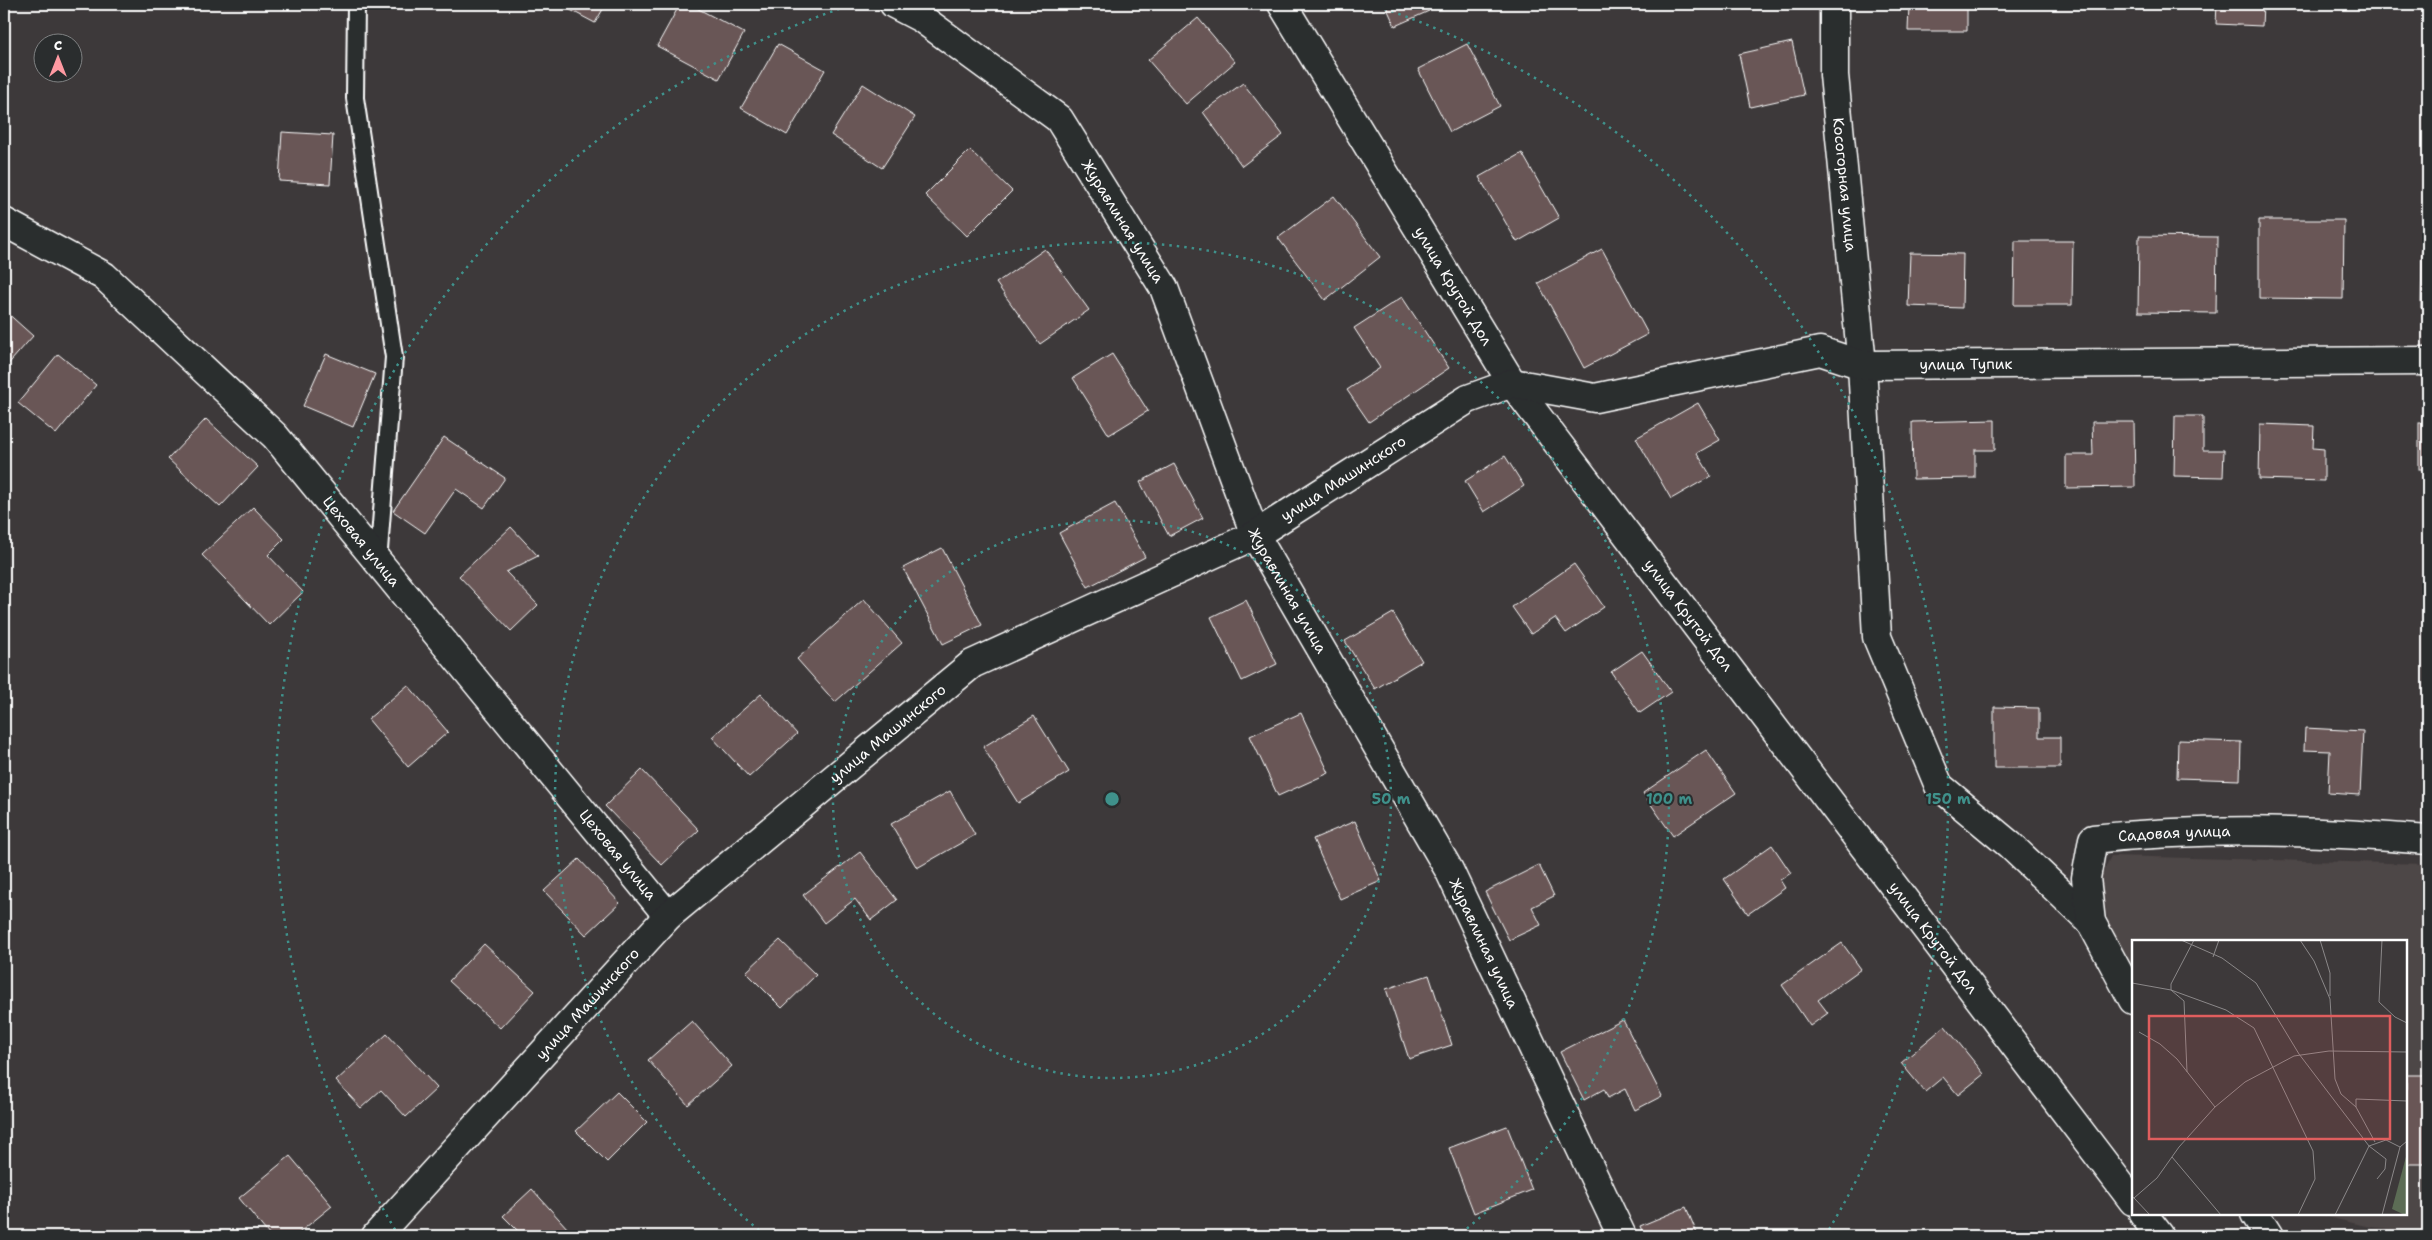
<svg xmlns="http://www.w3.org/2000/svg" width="2432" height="1240" font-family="'Shantell Sans',sans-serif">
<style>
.built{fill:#4e4646}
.building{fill:#695656;stroke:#fff}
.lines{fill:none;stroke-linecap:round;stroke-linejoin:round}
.lane-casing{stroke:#fff;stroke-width:20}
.street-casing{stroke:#fff;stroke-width:31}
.lane{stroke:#2a2d2e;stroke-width:16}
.street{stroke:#2a2d2e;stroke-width:28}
.ring{fill:none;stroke:#3f918b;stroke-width:2.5;stroke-dasharray:2.5 5}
.labels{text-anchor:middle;stroke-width:4;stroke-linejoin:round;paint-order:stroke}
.street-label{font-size:15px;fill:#fff;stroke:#2a2d2e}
.inset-road{fill:none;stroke:#8b8889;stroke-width:1}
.view{fill:#e05e5e;fill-opacity:0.15;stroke:#e05e5e;stroke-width:2.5}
.inset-edge{fill:none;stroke:#fff;stroke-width:2.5}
.centre{fill:#3f918b;stroke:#2a2d2e;stroke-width:2.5}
.ring-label{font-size:15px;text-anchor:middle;font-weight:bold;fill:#3f918b;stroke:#2a2d2e;stroke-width:4;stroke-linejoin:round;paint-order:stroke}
</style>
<rect width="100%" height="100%" fill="#3d393a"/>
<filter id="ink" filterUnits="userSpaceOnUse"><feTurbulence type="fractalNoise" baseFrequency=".02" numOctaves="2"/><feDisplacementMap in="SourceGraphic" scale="10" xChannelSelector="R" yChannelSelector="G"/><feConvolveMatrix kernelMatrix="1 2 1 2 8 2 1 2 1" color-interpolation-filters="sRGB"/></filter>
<g filter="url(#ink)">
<path class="built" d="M2111,856L2428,864V1233L2370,1227L2315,1214H2406V941H2133V971L2110,932L2100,878Z"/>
<g class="building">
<path d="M282,4H333V8Z"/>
<path d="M559,4H606L595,23Z"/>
<path d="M680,4H689L744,33L719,79L657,46Z"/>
<path d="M1385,4H1425L1429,11L1395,26Z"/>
<path d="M1909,4H1967V31H1908Z"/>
<path d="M2217,4H2263L2262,26L2216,24Z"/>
<path d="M1198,18L1235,62L1186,104L1148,60Z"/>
<path d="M1792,42L1804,95L1750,107L1739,54Z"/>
<path d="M778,44L825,70L787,135L741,108Z"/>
<path d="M1467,44L1500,106L1450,132L1418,69Z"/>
<path d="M1243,83L1283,135L1242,166L1203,112Z"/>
<path d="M863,84L915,117L882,168L831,135Z"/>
<path d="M282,132L333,135L330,184L279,181Z"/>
<path d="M970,150L1012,191L967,236L925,195Z"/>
<path d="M1522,153L1559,218L1517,242L1479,177Z"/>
<path d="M1334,196L1380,257L1325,300L1278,238Z"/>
<path d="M2259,220H2344L2343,299L2259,298Z"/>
<path d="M2139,236L2217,237L2216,313L2138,312Z"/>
<path d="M2015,241H2073L2072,305H2014Z"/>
<path d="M1045,249L1089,310L1040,344L996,283Z"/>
<path d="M1602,249L1648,334L1584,368L1538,283Z"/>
<path d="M2422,251H2428V308H2421Z"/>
<path d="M1910,253L1963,254L1962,308L1908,306Z"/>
<path d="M1402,297L1449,368L1369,422L1347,390L1380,368L1354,328Z"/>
<path d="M4,310L33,336L4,369Z"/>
<path d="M58,354L96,385L56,434L18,403Z"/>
<path d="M326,354L375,374L353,427L303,406Z"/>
<path d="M1112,354L1148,411L1109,435L1073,378Z"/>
<path d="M1698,403L1720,440L1697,453L1711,476L1671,499L1636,438Z"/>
<path d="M2175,416H2203V450H2224L2223,477L2174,476Z"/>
<path d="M206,419L258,467L220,507L168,459Z"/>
<path d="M1995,420V450H1975V478L1913,479L1912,422Z"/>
<path d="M2092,422H2134L2135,487L2066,488V455H2093Z"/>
<rect x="2419" y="423" width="9" height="46"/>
<path d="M2260,424L2314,426L2313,448L2324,449V481L2259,479Z"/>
<path d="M444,437L505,478L484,508L456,489L425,533L393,511Z"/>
<path d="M1505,456L1524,486L1484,512L1465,481Z"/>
<path d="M1174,464L1203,518L1169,536L1140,482Z"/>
<path d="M1115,503L1145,557L1088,587L1059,533Z"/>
<path d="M253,507L284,539L268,555L303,592L269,625L202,555Z"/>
<path d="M511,527L538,556L506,572L538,605L511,631L459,576Z"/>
<path d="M942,548L982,625L943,644L903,568Z"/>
<path d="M1574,564L1604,607L1566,633L1555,618L1531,634L1512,607Z"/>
<path d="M864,599L902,643L835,702L797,659Z"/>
<path d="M1246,600L1277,664L1242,681L1211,617Z"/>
<path d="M1393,613L1422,661L1375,689L1345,641Z"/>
<path d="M1642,651L1671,692L1640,713L1611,672Z"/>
<path d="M408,685L448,732L408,767L368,719Z"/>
<path d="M761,694L797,734L749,777L712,737Z"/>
<path d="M1994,707L2039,708V737H2060V768H1994Z"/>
<path d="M1301,713L1329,773L1278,796L1250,736Z"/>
<path d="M1034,716L1069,772L1018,803L983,747Z"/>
<path d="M2305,728L2363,731L2360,795L2328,793L2330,751L2304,750Z"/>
<path d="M2427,736H2428V793H2426Z"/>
<path d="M2178,740L2241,742L2240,780L2177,778Z"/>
<path d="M1706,750L1736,793L1673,836L1643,793Z"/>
<path d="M642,770L699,830L662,865L605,806Z"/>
<path d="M950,791L975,835L917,868L891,824Z"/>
<path d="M1355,821L1381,881L1340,899L1313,839Z"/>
<path d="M1772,845L1791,873L1780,880L1785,888L1748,914L1724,879Z"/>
<path d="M860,852L897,900L871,920L855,899L824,923L803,895Z"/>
<path d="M579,859L620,903L586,935L544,891Z"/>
<path d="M1539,865L1554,896L1532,907L1541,925L1509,940L1485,892Z"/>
<path d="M780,940L816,975L782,1008L746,972Z"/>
<path d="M1842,943L1861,969L1818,1000L1828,1013L1810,1026L1782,985Z"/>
<path d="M484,944L535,991L500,1028L449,981Z"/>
<path d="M1429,975L1452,1045L1409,1059L1386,989Z"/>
<path d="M1623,1020L1662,1096L1635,1110L1625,1089L1608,1098L1604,1089L1584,1100L1560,1052Z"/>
<path d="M692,1021L732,1066L688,1105L648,1060Z"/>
<path d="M1945,1026L1984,1074L1958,1095L1943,1077L1925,1092L1901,1063Z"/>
<path d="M387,1034L437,1088L406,1117L381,1090L361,1108L336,1081Z"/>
<rect x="2406" y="1075" width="22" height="89"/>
<path d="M617,1092L647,1122L607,1162L576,1131Z"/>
<path d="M1507,1126L1532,1190L1474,1213L1449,1148Z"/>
<path d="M290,1156L332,1206L295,1236H270L239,1198Z"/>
<path d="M532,1189L568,1229L560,1236H523L503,1216Z"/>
<path d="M1686,1207L1698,1236H1644L1640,1226Z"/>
</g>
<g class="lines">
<g class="lane-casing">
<path id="lane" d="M356,4L355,98L394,357L378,563"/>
</g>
<g class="street-casing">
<g id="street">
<path id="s1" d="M894,4L921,18L1059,119L1164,288L1255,535L1449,870L1622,1236"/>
<path id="s2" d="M1282,4L1512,383L2133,1201"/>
<path id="s3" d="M1834,4V75L1862,365L1877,637L1939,786L2010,845L2091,922"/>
<path id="s4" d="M4,222L104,276L275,436L668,916"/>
<path id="s5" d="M2133,1000L2091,922L2086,878L2093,839C2205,827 2317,830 2428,840"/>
<path d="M2143,1214L2160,1236"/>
<path d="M2255,1214L2269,1236"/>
<path id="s6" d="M376,1236L668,916L972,664L1255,535L1468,399L1512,383L1595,398L1820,351L1862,365L2428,361"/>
</g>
</g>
<use href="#lane" class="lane"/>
<use href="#street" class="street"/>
</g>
</g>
<g class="ring">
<circle cx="1112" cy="799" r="279"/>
<path d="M765 1235A557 557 0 1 1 1459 1235"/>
<path d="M399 1236A836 836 0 0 1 854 4M1370 4A836 836 0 0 1 1825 1236"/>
</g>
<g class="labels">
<g class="street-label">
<text dy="5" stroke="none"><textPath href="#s3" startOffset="181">Косогорная улица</textPath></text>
<text dy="5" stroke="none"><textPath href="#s1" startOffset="322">Журавлиная улица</textPath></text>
<text dy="5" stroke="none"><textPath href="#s2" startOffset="330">улица Крутой Дол</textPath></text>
<text dy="5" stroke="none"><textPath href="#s6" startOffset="1901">улица Тупик</textPath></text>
<text dy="5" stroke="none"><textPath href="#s6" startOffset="1244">улица Машинского</textPath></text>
<text dy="5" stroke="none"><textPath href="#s4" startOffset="484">Цеховая улица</textPath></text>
<text dy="5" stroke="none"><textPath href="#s1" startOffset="728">Журавлиная улица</textPath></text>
<text dy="5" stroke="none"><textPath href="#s2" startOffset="735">улица Крутой Дол</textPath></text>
<text dy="5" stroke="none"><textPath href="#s6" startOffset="719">улица Машинского</textPath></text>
<text dy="5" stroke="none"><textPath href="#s5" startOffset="254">Садовая улица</textPath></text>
<text dy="5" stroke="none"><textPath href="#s4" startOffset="889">Цеховая улица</textPath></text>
<text dy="5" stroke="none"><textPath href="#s2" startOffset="1140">улица Крутой Дол</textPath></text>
<text dy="5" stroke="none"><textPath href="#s1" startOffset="1132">Журавлиная улица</textPath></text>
<text dy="5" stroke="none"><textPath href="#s6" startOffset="314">улица Машинского</textPath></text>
</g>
</g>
<g transform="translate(2132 940)">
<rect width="275" height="275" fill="#3d393a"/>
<path d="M275,213V275H273L260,269Z" fill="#5c6c55"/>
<path class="inset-road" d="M49,0L90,18L124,43L167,114L237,206L203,275M168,0L182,21L198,59L203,139L209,154L224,167M188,0L198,33V56M250,0L247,62L263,77L275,83M81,17L87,0M0,43L39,50L94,70L122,88L181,211L183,239L166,275M7,92L28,104L45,119L83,167M55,132L52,61L39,50V44L62,0M243,202L224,167V159L275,161M40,217L89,275M245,239L253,229L254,219L237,206L254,200L268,207M0,257L2,258L25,238L47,207L83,167L113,142L162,116L197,111L275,112M2,258L18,275M250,275L268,207L275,201"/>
<path class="view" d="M17,76H258V199H17Z"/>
<rect width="275" height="275" class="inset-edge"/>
</g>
<circle cx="1112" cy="799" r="8" class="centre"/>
<g class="ring-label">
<text x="1391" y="804">50 m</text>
<text x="1669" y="804">100 m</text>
<text x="1948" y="804">150 m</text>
</g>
<rect width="2432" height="1240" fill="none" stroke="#2a2d2e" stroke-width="20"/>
<rect x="10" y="10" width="2412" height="1220" fill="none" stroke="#fff" stroke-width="2" filter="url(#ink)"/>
<g transform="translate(58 58)"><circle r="24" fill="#2a2d2e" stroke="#7f8182"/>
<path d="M0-4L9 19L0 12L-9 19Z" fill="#ff9aa2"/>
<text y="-8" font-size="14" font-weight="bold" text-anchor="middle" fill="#ffffff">С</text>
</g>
</svg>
